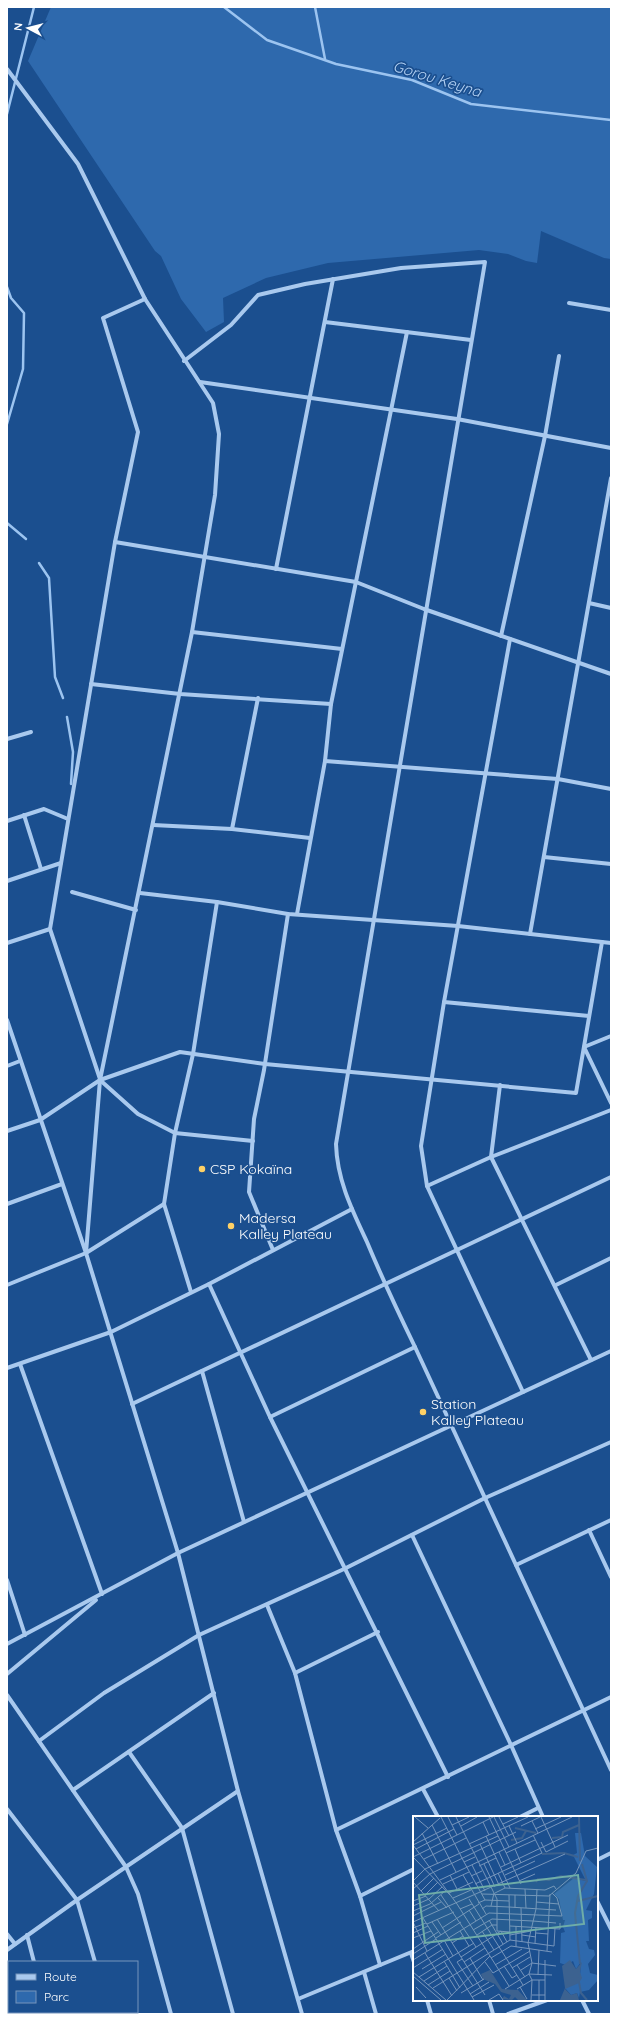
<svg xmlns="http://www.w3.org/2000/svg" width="618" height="2021" font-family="Quicksand,sans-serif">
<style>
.green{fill:#2e69ad}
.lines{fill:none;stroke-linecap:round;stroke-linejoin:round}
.stream{stroke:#9cc4f0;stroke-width:2.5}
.street{stroke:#a9c9ee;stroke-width:4}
.poi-dot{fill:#ffd166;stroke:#1b4f8f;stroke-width:1.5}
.labels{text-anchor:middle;stroke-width:3.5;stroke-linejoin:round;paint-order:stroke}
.poi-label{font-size:14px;fill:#fff;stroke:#1b4f8f;text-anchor:start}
.water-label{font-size:15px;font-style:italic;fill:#b5d3f5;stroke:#1b4f8f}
.inset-river{fill:none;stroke:#3c6290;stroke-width:2}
.inset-road{fill:none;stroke:#7695bc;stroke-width:1}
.view{fill:#6fada8;fill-opacity:0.15;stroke:#6fada8;stroke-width:2}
.inset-edge{fill:none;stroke:#fff;stroke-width:2}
</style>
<rect width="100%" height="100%" fill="#1b4f8f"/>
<path class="green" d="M51,7H611V259L604,258L541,231L537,263L526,261L508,254L479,250L328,263L266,278L223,298L224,322L206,332L181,299L161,256L155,251L28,61Z"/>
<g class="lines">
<g class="stream">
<path d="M224,7L267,40L336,64L412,80L471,104L611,120"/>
<path d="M315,7L325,59"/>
<path d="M7,114L34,7"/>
<path d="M7,287L11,298L24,313L23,369L7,424"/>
<path d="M7,523L26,539"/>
<path d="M39,563L49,578L55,677L63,698"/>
<path d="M67,717L73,752L71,784"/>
</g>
<g class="street">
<path d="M7,69L78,164L145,299L213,403L219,434L215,495L192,632L100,1080L86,1253"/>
<path d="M569,303L611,310"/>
<path d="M325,322L471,340"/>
<path d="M184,361L231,325L258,295L305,284L401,268L485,262C433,556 384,850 336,1144C337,1180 352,1210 367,1242C382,1278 398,1312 415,1347L611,1770"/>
<path d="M200,382L457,419L611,448"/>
<path d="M115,542L356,582L424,609L611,674"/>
<path d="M276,569L333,279"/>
<path d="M589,603L611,608"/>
<path d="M192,632L342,649"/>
<path d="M501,636L545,436L559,356"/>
<path d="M510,639L444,1002L421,1146L427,1186L523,1392"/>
<path d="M91,684L180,694L331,704"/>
<path d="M7,739L31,732"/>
<path d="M325,761L558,779L611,789"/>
<path d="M24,815L41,869"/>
<path d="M7,821L44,809L68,819"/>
<path d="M153,825L232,829L310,838"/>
<path d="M232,829L258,698"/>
<path d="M544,857L611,864"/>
<path d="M7,881L61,863"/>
<path d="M72,892L136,910"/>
<path d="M140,893L217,902L288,914L458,926L611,943"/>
<path d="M297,914L325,761L331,704L407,332"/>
<path d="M530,934L611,478"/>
<path d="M7,943L50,929"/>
<path d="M444,1002L589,1016"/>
<path d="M7,1020L86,1253L178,1553L238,1791L302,2014"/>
<path d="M611,1036L584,1047L611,1103"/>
<path d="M7,1066L20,1061"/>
<path d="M100,1079L50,929L115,542L138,432L103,318L145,299"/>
<path d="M100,1080L180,1052L265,1064L576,1093L602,942"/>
<path d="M500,1085L491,1157L591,1360"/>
<path d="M7,1131L40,1120L100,1080L138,1114L175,1133L253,1141"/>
<path d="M427,1186L491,1157L611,1110"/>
<path d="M7,1204L62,1184"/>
<path d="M273,1250L249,1192L254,1119L264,1070L288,914"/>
<path d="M209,1284L270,1417L448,1777"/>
<path d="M7,1285L86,1253L164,1204"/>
<path d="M556,1285L611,1258"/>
<path d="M191,1292L164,1204L175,1133L193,1054L217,902"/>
<path d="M20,1364L102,1594"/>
<path d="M7,1368L111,1332L209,1284L352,1209"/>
<path d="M202,1371L244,1522"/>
<path d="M132,1404L611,1177"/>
<path d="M270,1417L415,1347"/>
<path d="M589,1530L611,1577"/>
<path d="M412,1535L511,1745L543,1817"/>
<path d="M516,1565L611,1520"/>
<path d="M7,1580L25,1635"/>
<path d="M267,1605L295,1673L336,1830L360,1896L380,1965"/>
<path d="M7,1644L178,1553L611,1351"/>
<path d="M295,1673L378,1632"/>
<path d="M7,1674L96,1600"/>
<path d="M7,1695L126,1867L138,1894L171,2014"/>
<path d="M39,1741L104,1693L199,1635L344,1569L485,1498L611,1442"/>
<path d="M129,1752L182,1828L233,2014"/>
<path d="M423,1789L438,1817"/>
<path d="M73,1790L214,1693"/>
<path d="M7,1809L77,1900L95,1962"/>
<path d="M520,1817L538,1808"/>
<path d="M336,1830L611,1697"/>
<path d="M597,1860L611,1853"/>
<path d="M360,1896L414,1869"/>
<path d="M597,1901L611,1929"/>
<path d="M7,1934L15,1944"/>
<path d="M27,1935L34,1962"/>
<path d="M7,1950L77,1900L238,1791"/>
<path d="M411,1953L414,1962"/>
<path d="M364,1972L376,2014"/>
<path d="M298,1999L414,1951"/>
<path d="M427,2000L431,2014"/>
<path d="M489,2000L493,2014"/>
<path d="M582,2000L589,2014"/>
<path d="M48,2012V2014"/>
<path d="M109,2012L110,2014"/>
<path d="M508,2014L547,2000"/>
</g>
</g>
<g class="poi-dot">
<circle cx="202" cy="1169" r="4"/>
<circle cx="231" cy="1226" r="4"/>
<circle cx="423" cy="1412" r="4"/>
</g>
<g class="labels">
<g class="poi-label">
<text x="210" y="1174">CSP Kokaïna</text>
<text x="239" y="1223">Madersa<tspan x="239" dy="16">Kalley Plateau</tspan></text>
<text x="431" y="1409">Station<tspan x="431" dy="16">Kalley Plateau</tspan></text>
</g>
<g class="water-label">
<text transform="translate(437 79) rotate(17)" y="5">Gorou Keyna</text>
</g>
</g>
<g transform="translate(413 1816)">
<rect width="185" height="185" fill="#1b4f8f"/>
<path d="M162,17H168L172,40L184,51L181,78L173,94L179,95V102L175,104L176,125H173L176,133L181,134L182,139L175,148L177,157L185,159V164L176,174L167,176L166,182L164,177L158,179L152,172L162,167L167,160L168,146L163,153L160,145L153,149L147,147L148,117L152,116L150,111L152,104H150L146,83L141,78L161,62L173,65L160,39L164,37Z" fill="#2e69ad"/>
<path d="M157,144L163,153L169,146L167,156L169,162L166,167L152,173L158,179L164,177L166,184H147L152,172L149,150ZM77,154L89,173L105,174L114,184H105L102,181L99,184L89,183L91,180L96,183L98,179L88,176L82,168L70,163L68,158Z" fill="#3c6290"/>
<path class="inset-river" d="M166,1L167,45M102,12L123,17M139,22L149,21L150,16L166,9M98,24L109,22L113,15M129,38L151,37L165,41M123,66L125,63L136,64L148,60L173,64M165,85L185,80M167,148L162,97L165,80L174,65L169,48M166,166L168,177L174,184"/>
<path class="inset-road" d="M2,1L15,12M28,1L51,46M35,1L44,19M43,1L81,77L78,90M76,1L108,68M81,1L96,31M86,1L96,20M128,1L142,31M119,5L125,17M70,6L76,19M90,8L105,1M19,9L43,56M39,9L56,1M48,10L64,1M96,10L104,27M108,10L127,1M122,13L148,1M9,17L25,48M73,20L97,72M0,26L27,2M128,26L133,36L155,25M56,28L115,1M67,28L86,69M0,29L44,88L96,170M0,29L34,12M3,33L41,13M102,33L108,47M86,36L92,49M93,37L122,24M0,41L80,1M0,41L37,79M62,41L51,46L72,84M11,43L53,22M71,48L82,71M59,49L72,75M66,50L83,42M88,51L155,19M85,57L92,72M37,59L44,73M50,59L73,98M92,59L122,45M58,60L69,55M27,64L159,1M0,65L12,53L85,20M106,65L122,58M0,66L26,95M30,68L56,56M62,68L129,37L120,19M0,73L17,58L103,16M112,73L113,92M8,75L21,62M36,77L60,66M81,77L84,83V115L97,116M82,77L92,72L132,74L141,70L143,73M69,78L136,80L163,57L173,35L185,32M12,79L25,66M28,79L63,131M96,79L97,124M102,79V92M25,82L34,92M40,82L58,74M56,83L110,169M0,85L13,80M123,86L146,88M65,87L72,84L96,85M0,90L16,83L29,71M96,91L143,94M108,92L109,126M47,93L59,88M69,93L73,90L96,91M56,94L63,105M0,95L17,88L32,75M0,100L28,86M10,102L61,184M24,103L72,179M76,104L90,128M120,105L143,107M19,106L28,119M14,108L41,96M97,110L147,113V107M103,110V131M0,112L13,107M29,112L66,88M60,114L79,103L120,105M47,115L56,130M69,115L81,134M0,117L15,110M123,117L135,118M64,119L79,109H84M97,119L118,115M109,119L123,121M0,122L18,115M23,122L48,106M31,124L40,140M39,127L50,120M122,127L123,111M0,133L25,116M14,135L0,106L152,38M134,135L137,78M12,137L39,180M0,138L23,123M48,141L88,115L94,126M57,142L70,164M78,142L98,130L139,136M49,143L44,146L60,170M0,144L76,97L149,100L144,82L139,77M31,145L47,172M51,146L72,132M72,146L80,157L117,135M82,149L109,133M104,149L112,161M91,150L99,162L104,159M0,152L30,133M99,152L117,141M9,153L33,138M108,154L119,147L143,150M0,156L33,184M125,159L126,134M0,160L28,184M6,161L61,127M36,162L44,175M126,164V184M11,165L34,150M15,169L37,155M3,171L13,182M107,171L114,183M20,172L97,124L141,130L142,112M92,173L116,158L119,147L115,127L123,93L124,73M104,173L119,164H132M48,177L71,163M57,178L76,166M119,179H132M59,181L81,169M34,184L77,140M76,184L86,178L90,184M118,184L119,164L116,158L139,159M132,184V144"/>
<path class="view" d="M165,59L171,108L12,127L6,79Z"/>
<rect width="185" height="185" class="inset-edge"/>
</g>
<rect width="618" height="2021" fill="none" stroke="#ffffff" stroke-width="16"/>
<rect x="8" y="1961" width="130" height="52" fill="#1b4f8f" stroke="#7695bc"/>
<rect x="16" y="1974" width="20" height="6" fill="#a9c9ee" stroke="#7695bc"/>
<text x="44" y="1981" font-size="12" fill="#ffffff">Route</text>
<rect x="16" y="1991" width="20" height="12" fill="#2e69ad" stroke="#7695bc"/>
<text x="44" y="2001" font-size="12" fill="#ffffff">Parc</text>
<g transform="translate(28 28) rotate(277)" stroke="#1b4f8f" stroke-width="3" paint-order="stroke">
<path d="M0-3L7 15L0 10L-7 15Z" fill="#ffffff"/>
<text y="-6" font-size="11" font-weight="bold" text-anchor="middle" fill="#ffffff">N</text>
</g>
</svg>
